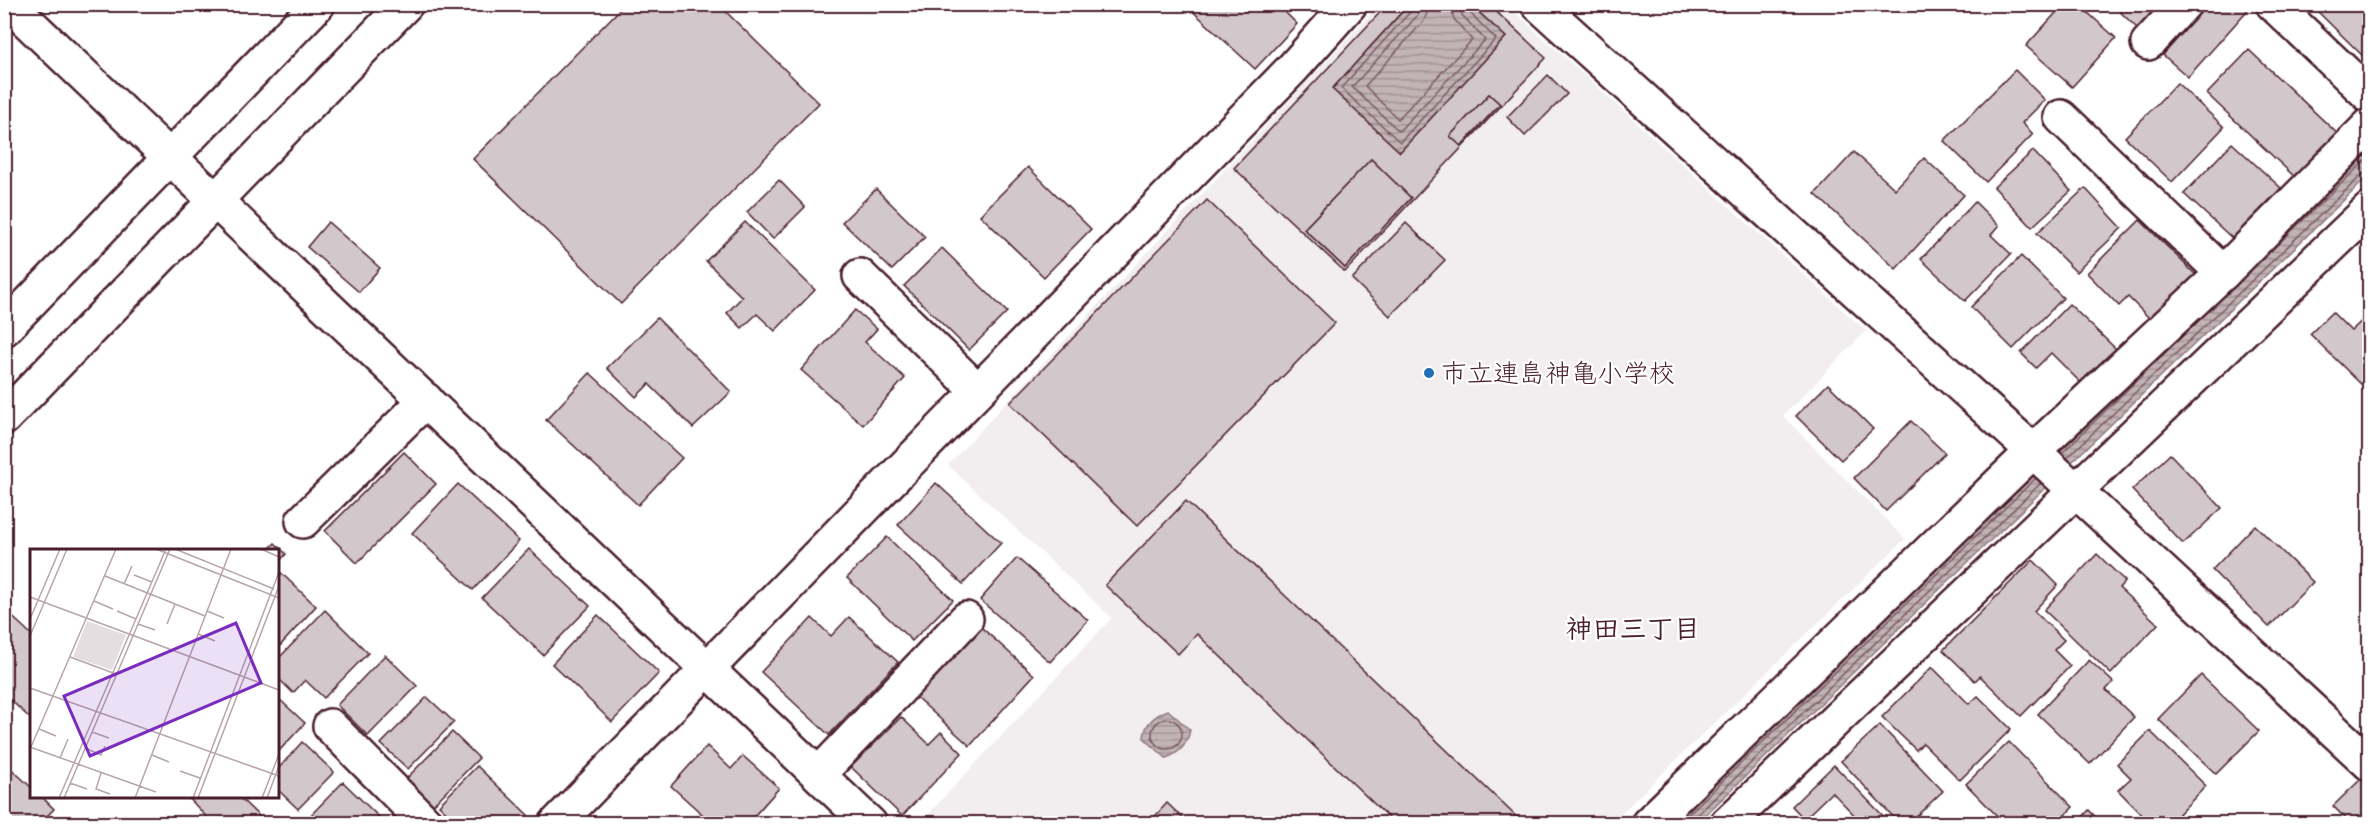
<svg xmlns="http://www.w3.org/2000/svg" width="2374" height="828" font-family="Caveat,'Klee One',sans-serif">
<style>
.built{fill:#f2eeef}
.water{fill:url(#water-rules);stroke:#91787e;stroke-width:1.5}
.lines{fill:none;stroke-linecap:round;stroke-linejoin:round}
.shore{stroke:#7a5a63;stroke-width:1.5}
.building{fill:#d2c7cb;stroke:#4a1f2b;stroke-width:1.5;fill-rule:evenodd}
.minor-casing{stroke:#4a1f2b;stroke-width:38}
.minor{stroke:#fff;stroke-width:33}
.poi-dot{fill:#1f6fb2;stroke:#fff;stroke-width:2}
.labels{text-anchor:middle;stroke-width:4.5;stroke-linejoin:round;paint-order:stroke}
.poi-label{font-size:26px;fill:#4a1f2b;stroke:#fff;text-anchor:start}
.neighbourhood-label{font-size:27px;font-weight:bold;fill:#4a1f2b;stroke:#fff}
.inset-road{fill:none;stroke:#b7a5aa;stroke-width:1.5}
.view{fill:#7b2cbf;fill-opacity:0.15;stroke:#7b2cbf;stroke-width:3}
.inset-edge{fill:none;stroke:#4a1f2b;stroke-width:3}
</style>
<defs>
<pattern id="water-rules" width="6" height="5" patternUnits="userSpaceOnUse" patternTransform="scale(1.5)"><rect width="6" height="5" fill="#c1b3b6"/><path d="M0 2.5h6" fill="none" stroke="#9f9194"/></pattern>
</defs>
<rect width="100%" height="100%" fill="#fff"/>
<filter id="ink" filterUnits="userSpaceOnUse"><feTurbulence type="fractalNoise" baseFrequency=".0167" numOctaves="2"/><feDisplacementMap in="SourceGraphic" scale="12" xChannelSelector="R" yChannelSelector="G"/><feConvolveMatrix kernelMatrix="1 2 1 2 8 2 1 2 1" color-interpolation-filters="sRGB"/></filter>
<g filter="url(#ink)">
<path class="built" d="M1379,5H1507L1866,331L1783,416L1905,539L1611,823L919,824L1112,618L948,465Z"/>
<g class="water">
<path d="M1409,5H1470L1506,37L1400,152L1332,89Z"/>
<path d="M2369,147V176L1697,823L1670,824Z"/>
<path d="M1168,710L1190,730C1187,745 1180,753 1166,758L1144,738C1145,723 1154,716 1168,710Z"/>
</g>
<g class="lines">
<g class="shore">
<path d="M1413,4L1411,11L1341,88L1400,142L1496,39L1468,11L1467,4"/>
<path d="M1421,4L1417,16L1352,87L1399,131L1485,40L1462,15L1459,4"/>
<path d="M1430,4L1424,21L1365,86L1398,119L1472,40L1454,19L1450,4"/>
<path d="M2258,263L2370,156"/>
<path d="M2062,453L2205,314"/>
<path d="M2067,458L2363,174L2370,172"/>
<circle cx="1167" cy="734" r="15"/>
<path d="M1678,824L2036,478"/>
<path d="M1693,824L1695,817L2041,483"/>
</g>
</g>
<g class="building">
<path d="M625,4H718L819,103L621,304L473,159Z"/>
<path d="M1185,4H1277L1297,24L1255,69Z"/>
<path d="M1388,4H1409L1332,89L1400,152L1506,37L1470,4H1488L1546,58L1345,272L1234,168ZM1489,94L1500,104L1461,146L1450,136ZM1371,159L1411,198L1345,268L1304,229Z"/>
<path d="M2064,4H2078L2116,38L2072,87L2026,46Z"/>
<path d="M2112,4H2162L2139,30Z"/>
<path d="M2208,4H2253L2188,77L2163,55Z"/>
<path d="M2310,4H2370V63Z"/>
<path d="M2249,50L2341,137L2299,181L2207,94Z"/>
<path d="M2015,70L2045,100L2022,123L2033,134L1986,182L1944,141Z"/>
<path d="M1548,75L1567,94L1525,136L1507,117Z"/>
<path d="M2177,83L2224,127L2172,182L2125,137Z"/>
<path d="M1489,94L1500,104L1461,146L1450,136Z"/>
<path d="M2232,143L2281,188L2233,239L2184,194Z"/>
<path d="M2033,151L2071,191L2032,227L1994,187Z"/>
<path d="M1854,152L1895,189L1924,158L1964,195L1896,269L1815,194Z"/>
<path d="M1371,159L1411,198L1345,268L1304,229Z"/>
<path d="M1028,167L1091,229L1044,277L980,215Z"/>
<path d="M779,180L805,207L773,239L747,212Z"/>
<path d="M2085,188L2122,228L2076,272L2037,233Z"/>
<path d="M876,189L925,237L892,270L842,222Z"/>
<path d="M1207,200L1335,323L1137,526L1010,403Z"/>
<path d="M1975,202L1999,226L1991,235L2011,254L1965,301L1921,259Z"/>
<path d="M2140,220L2196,275L2151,320L2128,297L2119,306L2087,273Z"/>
<path d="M328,222L380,268L359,292L307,247Z"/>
<path d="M745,222L815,290L775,331L757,314L742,328L727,313L742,297L706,261Z"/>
<path d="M1406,223L1445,260L1390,316L1352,279Z"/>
<path d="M942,248L1007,312L969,350L904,286Z"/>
<path d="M2021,256L2063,298L2013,349L1971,307Z"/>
<path d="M2069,304L2117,350L2083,385L2051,353L2036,368L2021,353Z"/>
<path d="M855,310L877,329L865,342L905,378L863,425L801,370Z"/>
<path d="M2332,312L2351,331L2370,313V393L2310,334Z"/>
<path d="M657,318L731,392L693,428L649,384L636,397L607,368Z"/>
<path d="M590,373L682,458L638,505L546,420Z"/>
<path d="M1828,384L1873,429L1841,460L1796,416Z"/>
<path d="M1911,421L1945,453L1886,511L1854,478Z"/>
<path d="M404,452L436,484L357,563L325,531Z"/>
<path d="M2170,454L2222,508L2183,544L2132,490Z"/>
<path d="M936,483L1001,543L963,584L898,525Z"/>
<path d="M458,484L519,541L473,590L412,533Z"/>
<path d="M1186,501L1524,824H1388L1391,820L1197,634L1178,654L1105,585Z"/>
<path d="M2255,525L2313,582L2269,627L2212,570Z"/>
<path d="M887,537L953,600L912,641L847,578Z"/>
<path d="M275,543L286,554L278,563V550H268Z"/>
<path d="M529,549L590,606L543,655L482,598Z"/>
<path d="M2097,554L2125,581L2119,588L2158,624L2111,674L2044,610Z"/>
<path d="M1017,558L1088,620L1050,662L980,600Z"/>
<path d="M2033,560L2058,585L2034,611L2064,640L2054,650L2070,666L2021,716L1980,676L1975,681L1943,650Z"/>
<path d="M278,570L316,606L278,648Z"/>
<path d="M4,609L32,635V720L4,694Z"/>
<path d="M325,610L368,653L324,698L305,680L293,693L278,678V659Z"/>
<path d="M598,615L659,673L612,722L552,664Z"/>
<path d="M849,617L898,662L829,735L761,672L812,618L831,636Z"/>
<path d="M981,627L1034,675L970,746L916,697Z"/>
<path d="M385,655L417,686L368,736L337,705Z"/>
<path d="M2089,660L2113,682L2106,690L2134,717L2090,764L2038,714Z"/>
<path d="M1932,667L1969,704L1978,696L2011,729L1960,780L1923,743L1916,750L1882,717Z"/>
<path d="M2201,675L2259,731L2216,774L2158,719Z"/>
<path d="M427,697L454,722L408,769L381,744Z"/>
<path d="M278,698L305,723L278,752Z"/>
<path d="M901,717L929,744L941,732L962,753L902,816L851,767Z"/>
<path d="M1880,725L1943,791L1908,824H1900L1841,761Z"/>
<path d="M2150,731L2206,786L2169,824H2151L2118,790L2131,778L2117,764Z"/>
<path d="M452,732L479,758L433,805L406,779Z"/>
<path d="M302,742L334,772L298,809L278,790V769Z"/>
<path d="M2009,742L2073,807L2056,824H2005L1966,784Z"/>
<path d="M707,746L731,769L743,756L779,788L747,824H713L671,786Z"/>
<path d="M4,762L32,788V796H41L54,809L39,824H4Z"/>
<path d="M1834,765L1891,824H1863L1832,792L1804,819L1792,806Z"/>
<path d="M477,766L528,815L520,824H459L439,805Z"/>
<path d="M2361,779L2370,788V815L2360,824H2351L2333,806Z"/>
<path d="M343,782L382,820L378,824H307L305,821Z"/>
<path d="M187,796H238L263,820L260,824H213Z"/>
<path d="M1167,803L1189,824H1148Z"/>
<path d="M2089,810L2102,824H2076Z"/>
</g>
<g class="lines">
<g class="minor-casing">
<g id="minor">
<path d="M9,4L870,824"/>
<path d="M1538,4L2033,451L2370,764"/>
<path d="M2273,4L2370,96"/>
<path d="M2148,43L2184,4"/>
<path d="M2061,117L2223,273"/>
<path d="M860,276L978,391"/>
<path d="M4,329L318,4"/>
<path d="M4,418L406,4"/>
<path d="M303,521L426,400"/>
<path d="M330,726L427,824"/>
<path d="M819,774L966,619"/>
<path d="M556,824L1292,69L1350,4"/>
<path d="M1648,824L2033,451L2223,273L2370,125"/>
<path d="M1727,824L2370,209"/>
</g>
</g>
<use href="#minor" class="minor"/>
</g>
</g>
<circle class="poi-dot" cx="1429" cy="373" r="6"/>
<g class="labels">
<g class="poi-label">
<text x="1441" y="382">市立連島神亀小学校</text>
</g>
<g class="neighbourhood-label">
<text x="1633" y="638">神田三丁目</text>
</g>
</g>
<g transform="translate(30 549)">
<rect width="249" height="249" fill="#fff"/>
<path d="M57,72L96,86L82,121L43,108Z" fill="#e5dee0"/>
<path class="inset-road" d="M126,0L249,49M145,0L244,40M231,0L249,8M104,26L122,33M75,27L175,67M94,35L102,17M0,48L249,141M64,52L83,60M87,62L106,70M177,62L194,69M0,70L30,0M108,75L125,81M137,75L145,55M168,85L185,92M0,87L37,0M40,108L86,125M0,139L249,227M9,180L26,187M62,183L79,189M0,198L126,243M1,198L86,0M55,199L71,206L75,197M122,206L139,213M30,209L38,190M150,222L170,229M71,224L66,240L80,245M40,234L57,240M29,249L136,0M34,249L140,0M105,249L201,0M163,249L249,23M168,249L249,37M232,249L249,205M237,249L249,217"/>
<path class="view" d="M206,74L231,134L60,207L34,147Z"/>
<rect width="249" height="249" class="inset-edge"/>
</g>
<rect width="2374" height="828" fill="none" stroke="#fff" stroke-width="24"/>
<rect x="12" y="12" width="2350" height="804" fill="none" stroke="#4a1f2b" stroke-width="2" filter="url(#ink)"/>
</svg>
